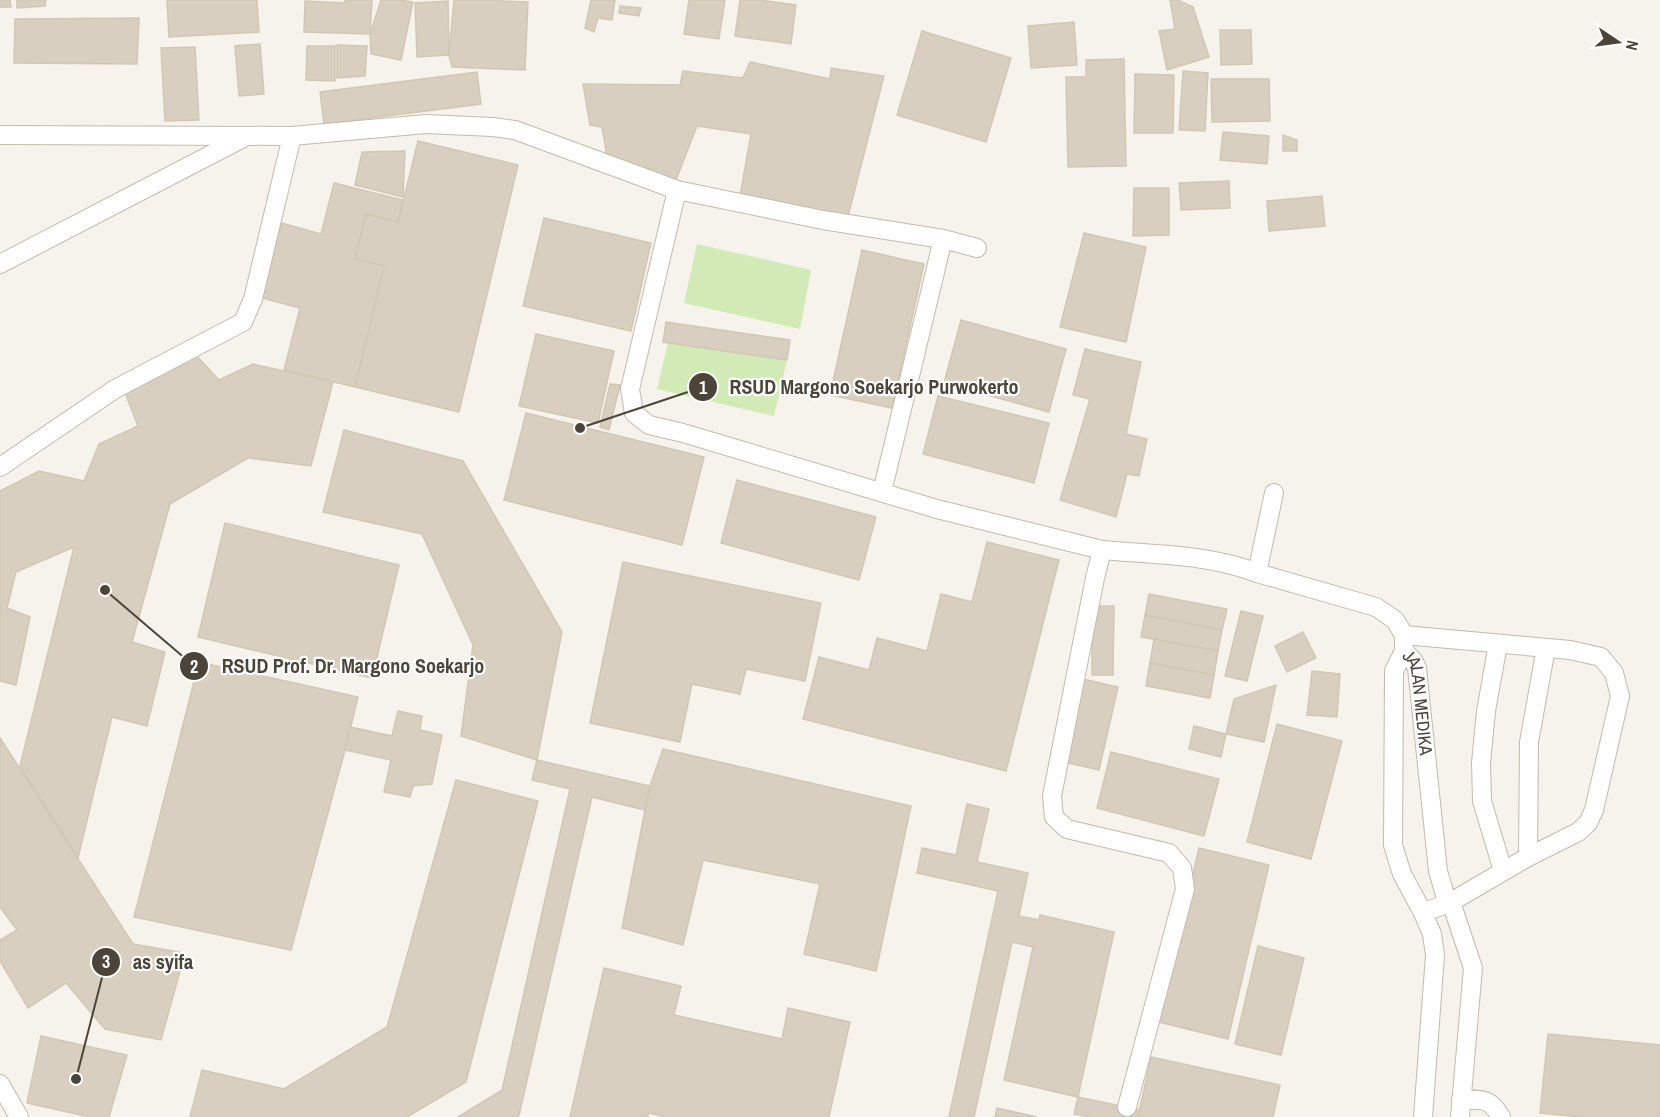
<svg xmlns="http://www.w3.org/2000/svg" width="1660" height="1117" font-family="'Archivo Narrow',sans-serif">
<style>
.green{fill:#d2eab5}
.building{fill:#d8cfc1;stroke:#d3c7b4;stroke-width:1.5}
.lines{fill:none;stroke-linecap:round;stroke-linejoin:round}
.lane-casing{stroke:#c2bbae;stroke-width:20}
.lane{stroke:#fff;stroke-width:18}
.labels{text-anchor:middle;stroke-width:4.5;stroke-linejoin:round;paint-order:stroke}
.street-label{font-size:18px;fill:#4b4439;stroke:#fff}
.leader{fill:none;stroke:#4b4439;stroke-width:2}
.callout-dot{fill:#4b4439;stroke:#fff;stroke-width:2}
.mark-label{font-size:18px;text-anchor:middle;font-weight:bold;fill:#fff}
.callout-label{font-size:20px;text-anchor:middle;font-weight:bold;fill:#4b4439;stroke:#fff;stroke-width:4.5;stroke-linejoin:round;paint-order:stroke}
</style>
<rect width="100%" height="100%" fill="#f6f3ec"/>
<g class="green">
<path d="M697,244L811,270L800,329L684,303Z"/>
<path d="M671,330L787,360L774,416L657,389Z"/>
</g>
<g class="building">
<path d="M0,0H10L11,7H0Z"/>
<path d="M17,0H46L45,6L17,8Z"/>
<path d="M167,0H257L259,32L169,37Z"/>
<path d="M345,0H372L370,34L304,32L305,1L345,3Z"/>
<path d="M381,0H400L413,2L401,60L371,54L370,34Z"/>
<path d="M454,0H504V1L528,2L525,70L452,67L449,55Z"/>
<path d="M591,0H615L612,20L598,18L594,32L585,28Z"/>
<path d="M689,0H725L719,39L684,34Z"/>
<path d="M740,0H759L796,5L791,44L735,36Z"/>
<path d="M1170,0H1178L1193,7L1209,57L1167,70L1159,31L1175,29Z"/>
<path d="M448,1L449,55L417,57L415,3Z"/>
<path d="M620,6L641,8L639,16L619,13Z"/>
<path d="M139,18L137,64L14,63L15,19Z"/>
<path d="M1074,22L1077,65L1031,68L1028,26Z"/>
<path d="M1220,30H1251L1252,64L1221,65Z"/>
<path d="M922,31L1011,58L986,142L897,115Z"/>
<path d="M260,44L264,94L239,96L235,46Z"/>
<path d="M337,45L367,46L365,76L337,78Z"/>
<path d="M307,46H335V81L306,80Z"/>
<path d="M195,47L199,120L165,121L161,48Z"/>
<path d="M1124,59L1126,166L1068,167L1066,77H1086V60Z"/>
<path d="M750,62L830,79L831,68L884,76L847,220L740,196L751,134L697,126L676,180L608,162L602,127L590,125L583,84L680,85L683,71L743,78Z"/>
<path d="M1183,71L1208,73L1205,131L1179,130Z"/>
<path d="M477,72L481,104L324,124L320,92Z"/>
<path d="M1135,74L1174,75L1173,133H1134Z"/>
<path d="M1211,79H1269L1270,121L1212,122Z"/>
<path d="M1223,132L1269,136L1267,164L1220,160Z"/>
<path d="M1283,135L1297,140V151H1283Z"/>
<path d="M418,141L518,165L459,412L355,387L384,266L355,259L366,214L398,222Z"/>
<path d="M405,151L403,197L355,185L362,152Z"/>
<path d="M1229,181L1230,208L1181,210L1179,183Z"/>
<path d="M334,183L403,200L398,222L366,214L355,259L384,266L355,387L284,370L300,308L262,298L281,223L321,234Z"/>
<path d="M1134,188H1169V235L1133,236Z"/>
<path d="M1322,196L1325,226L1269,231L1267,201Z"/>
<path d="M544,218L651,243L631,331L523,306Z"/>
<path d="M1084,233L1146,247L1126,342L1060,327Z"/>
<path d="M862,250L924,264L892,408L830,395Z"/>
<path d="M961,320L1066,349L1049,412L944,383Z"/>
<path d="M666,322L790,340L787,360L663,342Z"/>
<path d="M536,334L614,351L598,423L519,406Z"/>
<path d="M1085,349L1141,362L1126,434L1147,439L1139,476L1127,474L1116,517L1060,500L1090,399L1073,395Z"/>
<path d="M195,354L219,380L253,364L333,382L311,466L248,458L170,504L132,642L165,652L147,726L112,717L78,858L20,766L74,547L16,572L7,608L30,617L16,685L0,681V491L39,471L84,481L99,444L138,426L123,388Z"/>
<path d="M610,384L620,385L609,430L600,427Z"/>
<path d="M938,396L1049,423L1034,483L923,454Z"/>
<path d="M526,413L704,457L682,545L504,500Z"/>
<path d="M344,430L463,461L562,632L537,760L461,736L473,645L422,534L323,512Z"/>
<path d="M737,480L876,517L859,580L721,543Z"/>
<path d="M225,523L399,565L372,678L198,637Z"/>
<path d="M987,542L1059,560L1006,771L803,719L819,657L869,670L877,638L927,651L941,594L972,602Z"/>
<path d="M623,562L821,603L805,681L746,669L740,694L692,684L680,742L590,723Z"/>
<path d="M1149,594L1227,609L1222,630L1145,615Z"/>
<path d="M1092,606H1114L1113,675H1092Z"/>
<path d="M1241,611L1263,616L1247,681L1225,676Z"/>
<path d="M1145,615L1222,630L1218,651L1141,637Z"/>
<path d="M1303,632L1316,658L1287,672L1275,646Z"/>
<path d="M1154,639L1218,651L1214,675L1150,663Z"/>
<path d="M199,662L358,697L345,750L291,950L134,917Z"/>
<path d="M1150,663L1214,675L1210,698L1146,686Z"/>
<path d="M1312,671L1340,674L1337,717L1307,715Z"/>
<path d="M1083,679L1118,687L1099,770L1064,762Z"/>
<path d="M1276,685L1264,742L1226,734L1234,699Z"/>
<path d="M398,711L422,716L420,730L442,735L432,784L413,786L410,797L384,792L391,760L345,750L350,727L392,736Z"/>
<path d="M1277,724L1342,741L1311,859L1247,842Z"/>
<path d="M1194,726L1226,734L1221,757L1189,749Z"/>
<path d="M0,738L133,944L185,953L161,1040L105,1029L66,983L28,1008L0,961V940L17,930L0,907Z"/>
<path d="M663,749L911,806L876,971L804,954L820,884L703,860L683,945L622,928L645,810L650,786Z"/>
<path d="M1111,752L1219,779L1204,836L1097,808Z"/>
<path d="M537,760L650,786L645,810L592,797L519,1115L517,1117H458L502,1090L570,789L532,780Z"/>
<path d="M456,780L538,801L466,1082L407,1117H190L202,1070L284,1089L387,1027Z"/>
<path d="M967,804L989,809L977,862L1028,873L1019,916L1039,920L1040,915L1114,932L1078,1097L1004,1080L1033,947L1012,942L974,1117H949L998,891L917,873L922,848L956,855Z"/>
<path d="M1199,848L1269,865L1228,1039L1158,1022Z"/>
<path d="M1258,946L1304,958L1281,1055L1235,1044Z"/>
<path d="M604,968L681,986L674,1015L782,1039L788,1008L850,1022L829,1117H667L648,1113V1117H570Z"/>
<path d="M1548,1034L1660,1045V1117H1582L1540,1113Z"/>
<path d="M41,1036L127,1055L109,1117H90L27,1103Z"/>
<path d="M1151,1057L1280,1085L1273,1117H1138Z"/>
<path d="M1078,1097L1140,1110L1138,1117H1090L1074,1114Z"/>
<path d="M997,1108L1037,1117H995Z"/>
</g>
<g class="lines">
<g class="lane-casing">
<g id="lane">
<path d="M0,135L292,136L426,124L493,127L515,130L677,190L823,220L943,239L977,248"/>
<path d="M677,190L630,389L634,413L649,425L683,433L937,509L1102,550L1095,578L1052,796L1054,817L1067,829L1169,853L1182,868L1185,889L1127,1107"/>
<path d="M0,264L243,138"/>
<path d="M0,467L115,389L243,322L253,299L292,136"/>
<path d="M882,492L943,239"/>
<path d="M1102,550C1154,555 1209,554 1257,573L1274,493"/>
<path d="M1257,573L1376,607L1395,620L1404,635V651L1394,671L1393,845L1402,874L1423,913L1432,934L1435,955L1423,1117"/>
<path d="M1404,635L1570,650L1601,657L1614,673L1620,696L1594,810L1588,823L1578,832L1528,857L1451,902L1423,913"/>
<path d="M1498,644L1486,711L1481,763L1482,801L1503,871"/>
<path id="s1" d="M1404,651L1413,660L1417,668L1438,871L1445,895L1451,902L1473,968L1460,1117"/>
<path d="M1528,857L1529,742L1546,648"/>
<path d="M0,1084L19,1117"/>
<path d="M1461,1100C1482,1099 1490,1098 1501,1117"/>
</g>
</g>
<use href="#lane" class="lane"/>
</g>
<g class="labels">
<g class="street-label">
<text dy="6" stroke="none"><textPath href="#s1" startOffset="56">JALAN MEDIKA</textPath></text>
</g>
</g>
<path class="leader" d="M580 428L703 387M105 590L194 666M76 1079L106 962"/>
<g class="callout-dot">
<circle cx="580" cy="428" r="6"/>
<circle cx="105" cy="590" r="6"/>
<circle cx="76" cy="1079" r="6"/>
<circle cx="703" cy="387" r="15"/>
<circle cx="194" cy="666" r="15"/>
<circle cx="106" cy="962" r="15"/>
</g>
<g class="mark-label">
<text x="703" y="394">1</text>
<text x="194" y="673">2</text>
<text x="106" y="968">3</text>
</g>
<g class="callout-label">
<text x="874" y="394">RSUD Margono Soekarjo Purwokerto</text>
<text x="353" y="673">RSUD Prof. Dr. Margono Soekarjo</text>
<text x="163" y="969">as syifa</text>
</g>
<g transform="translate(1618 42) rotate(103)" stroke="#ffffff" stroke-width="4.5" paint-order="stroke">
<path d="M0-4.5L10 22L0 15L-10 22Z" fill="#4b4439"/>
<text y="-9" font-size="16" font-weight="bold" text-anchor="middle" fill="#4b4439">N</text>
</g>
</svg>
